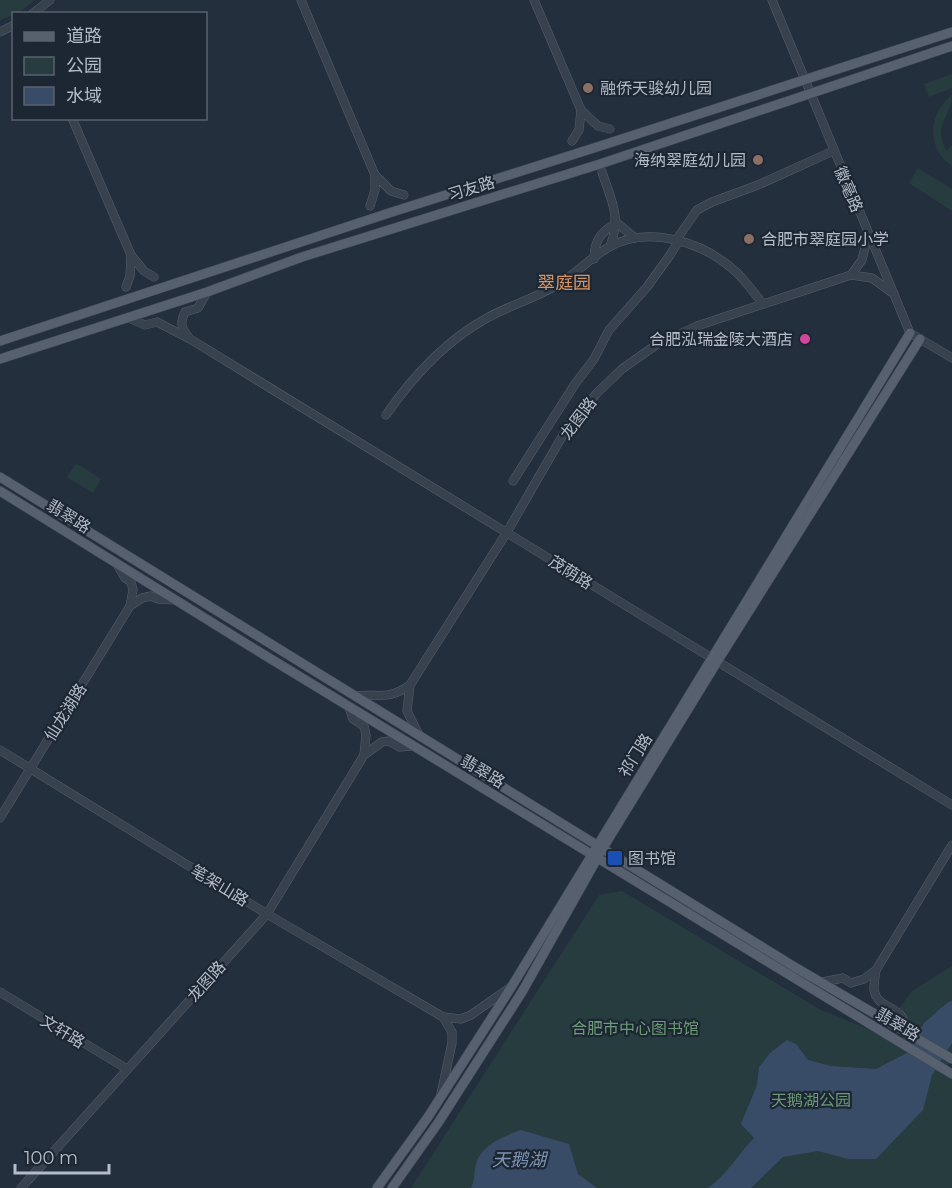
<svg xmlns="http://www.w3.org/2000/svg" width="952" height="1188" font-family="Montserrat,'Noto Sans SC',sans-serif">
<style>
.green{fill:#263c3f}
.water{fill:#394c67}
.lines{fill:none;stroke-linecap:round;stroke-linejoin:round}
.minor-casing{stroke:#565f6c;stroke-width:9}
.major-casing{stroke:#414a57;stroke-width:10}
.minor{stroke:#38414e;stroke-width:8}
.major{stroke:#56606e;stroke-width:9}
.education-dot{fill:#8d6e63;stroke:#1d2633;stroke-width:2}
.hotel-dot{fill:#d1479c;stroke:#1d2633;stroke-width:2}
.transit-dot{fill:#1a4fb4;stroke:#1d2633;stroke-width:2}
.labels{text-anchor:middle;stroke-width:4.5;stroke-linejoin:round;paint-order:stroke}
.poi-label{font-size:16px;fill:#b4bcc9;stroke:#1d2633;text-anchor:start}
.street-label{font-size:16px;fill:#b4bcc9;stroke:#1d2633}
.park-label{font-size:16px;fill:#6b9a76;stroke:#1d2633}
.neighbourhood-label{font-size:18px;fill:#d59563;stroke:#1d2633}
.water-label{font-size:18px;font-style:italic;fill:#7c92b1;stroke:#1d2633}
</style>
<rect width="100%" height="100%" fill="#242f3e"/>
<g class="green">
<path d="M0,0H34L19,13L0,20Z"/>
<path d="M952,74V88L929,97L924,84Z"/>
<path d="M952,95C952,118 931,124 947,151L952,145V166C926,149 928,113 952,95Z"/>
<path d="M918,168L952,189V211L909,183Z"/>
<path d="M76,463L101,479L93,493L67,477Z"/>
<path d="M622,891L821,1010L900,1042L906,1031L897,1011L912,991L952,966V1059L945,1069L952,1074V1188H411L599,895Z"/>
</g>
<g class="water">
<path d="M952,1001V1043L932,1075L923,1110L876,1159H848L818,1151L783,1157L751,1188H708C727,1175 738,1154 754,1138L741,1124L757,1085L759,1067L770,1053L787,1040L796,1044L808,1060L831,1066L876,1069L907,1053L924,1023L948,1002Z"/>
<path d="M521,1130L569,1144L578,1174L597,1188H471C475,1180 474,1172 476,1164C481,1145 504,1136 521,1130Z"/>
</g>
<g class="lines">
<g class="minor-casing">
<g id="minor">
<path d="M301,0L375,175"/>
<path d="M534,0L581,110"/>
<path d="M772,0L910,333L952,358"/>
<path d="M32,14L50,0"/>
<path d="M0,32L14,25"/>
<path d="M72,118L131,255"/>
<path d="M572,141L579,130L581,110L598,126L610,129"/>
<path d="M602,172C611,200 622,217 610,246"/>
<path d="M370,206L375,190V175L391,191L404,195"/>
<path d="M868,235L862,260L851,275L872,278L894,294"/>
<path d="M594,259C594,241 601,231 617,223L635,238"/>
<path d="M126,287L130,276L131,255L144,271L154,277"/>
<path d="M129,318L145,325L157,322L190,339C182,329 179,324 185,312L198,308L207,292"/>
<path d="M190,339L952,805"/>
<path d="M386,415C413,376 445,341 487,318C507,307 529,300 550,289C572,278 588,259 609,247C649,224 705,243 736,272C746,281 754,293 763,304"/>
<path d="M513,481L575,384L594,359L609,330L647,287L670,255L677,244L679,236L697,210L712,202L758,185L833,151"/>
<path d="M117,564L125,578L131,582L133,590L130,606L142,598L151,596L158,599L175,600"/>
<path d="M410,685L507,532L567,428L597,393L622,369L656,345L697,326L851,275"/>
<path d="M355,696C380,693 387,701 410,685L407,711L419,735"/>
<path d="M349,707L353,719L364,726L366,735L364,755L382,742L389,741L399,747L414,746"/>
<path d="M0,750L267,914L443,1017"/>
<path d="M0,818L130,606"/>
<path d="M876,970L952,845"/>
<path d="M807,985L843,978L851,983L864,979L876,970C875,976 874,984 874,990C878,1012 904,1002 906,1031"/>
<path d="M0,992L127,1069"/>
<path d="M441,1094L452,1043V1032L443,1017L461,1019L471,1015L511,987"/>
<path d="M21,1188L267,914L364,755"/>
</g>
</g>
<g class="major-casing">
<g id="major">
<path d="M0,341L389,213L597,147L952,32"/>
<path d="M0,359L207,292L302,257L600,164L952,46"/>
<path d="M0,477L793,966L952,1059"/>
<path d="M0,491L253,648L952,1074"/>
<path d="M377,1188L428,1117L512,986L910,333"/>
<path d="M392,1188L438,1123L522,992L603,848L717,662L920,339"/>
</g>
</g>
<use href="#minor" class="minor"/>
<use href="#major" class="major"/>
</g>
<g class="education-dot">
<circle cx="588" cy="88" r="6"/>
<circle cx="758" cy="160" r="6"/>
<circle cx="749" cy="239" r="6"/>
</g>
<circle class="hotel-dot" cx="805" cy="339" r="6"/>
<rect class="transit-dot" x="607" y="850" width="16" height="16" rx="3"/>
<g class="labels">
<g class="poi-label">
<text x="600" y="94">融侨天骏幼儿园</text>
<text x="746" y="166" text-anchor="end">海纳翠庭幼儿园</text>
<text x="761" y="245">合肥市翠庭园小学</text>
<text x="793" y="345" text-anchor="end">合肥泓瑞金陵大酒店</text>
<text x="628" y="864">图书馆</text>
</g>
<g class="street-label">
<text transform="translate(471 188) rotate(-17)" y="6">习友路</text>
<text transform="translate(849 189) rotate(67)" y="6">徽毫路</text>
<text transform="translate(578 418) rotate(-53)" y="6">龙图路</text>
<text transform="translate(69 516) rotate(32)" y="6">翡翠路</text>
<text transform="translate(571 572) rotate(32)" y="6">茂荫路</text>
<text transform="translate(65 712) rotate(-58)" y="6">仙龙湖路</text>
<text transform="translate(635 755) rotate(-58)" y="6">祁门路</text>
<text transform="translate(483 771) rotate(31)" y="6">翡翠路</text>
<text transform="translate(220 885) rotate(31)" y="6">笔架山路</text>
<text transform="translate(206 981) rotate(-48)" y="6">龙图路</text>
<text transform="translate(898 1024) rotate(31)" y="6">翡翠路</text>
<text transform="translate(63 1031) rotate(31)" y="6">文轩路</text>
</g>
<g class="park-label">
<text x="635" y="1034">合肥市中心图书馆</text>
<text x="811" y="1106">天鹅湖公园</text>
</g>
<g class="neighbourhood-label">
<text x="564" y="289">翠庭园</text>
</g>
<g class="water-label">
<text x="519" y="1166">天鹅湖</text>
</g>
</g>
<rect x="12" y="12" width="195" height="108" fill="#1d2633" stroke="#59626f" stroke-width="1.5"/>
<rect x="24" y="32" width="30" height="9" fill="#56606e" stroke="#59626f" stroke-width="1.5"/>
<text x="66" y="42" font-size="18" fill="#b4bcc9">道路</text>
<rect x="24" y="57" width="30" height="18" fill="#263c3f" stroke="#59626f" stroke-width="1.5"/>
<text x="66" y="72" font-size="18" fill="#b4bcc9">公园</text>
<rect x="24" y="87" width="30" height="18" fill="#394c67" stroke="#59626f" stroke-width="1.5"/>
<text x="66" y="102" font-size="18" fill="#b4bcc9">水域</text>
<path d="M15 1164v9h94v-9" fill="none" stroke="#b4bcc9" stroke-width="3"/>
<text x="24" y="1164" font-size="18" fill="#b4bcc9" stroke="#1d2633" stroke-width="4.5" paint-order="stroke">100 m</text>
</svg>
